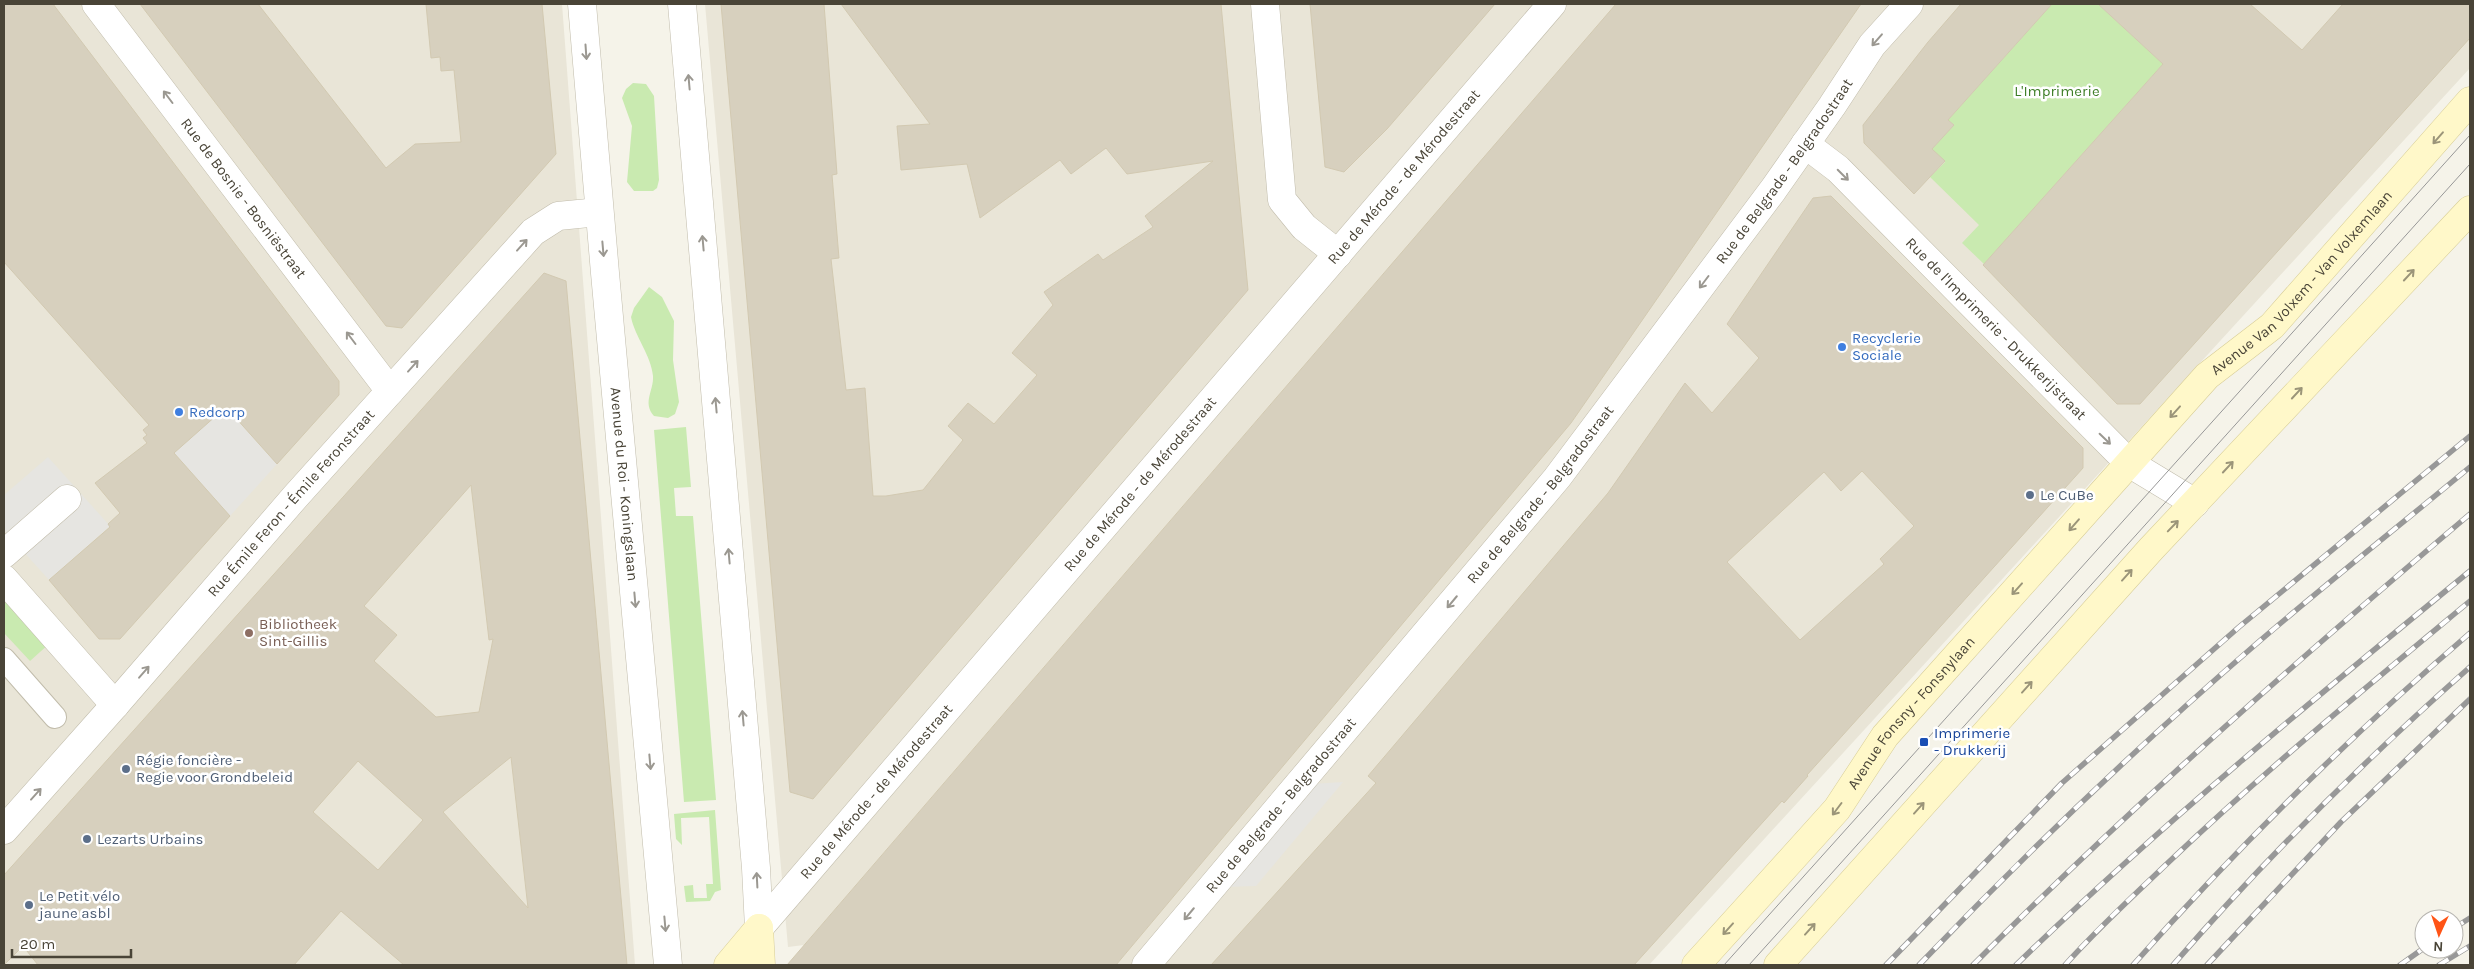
<svg xmlns="http://www.w3.org/2000/svg" width="2474" height="969" font-family="Karla,sans-serif">
<style>
.residential{fill:#e9e5d7}
.green{fill:#c9eab0}
.parking{fill:#e6e5e1}
.building{fill:#d7d0be;stroke:#d2c9b1;fill-rule:evenodd}
.lines{fill:none;stroke-linecap:round;stroke-linejoin:round}
.pedestrian-casing{stroke:#c1bcab;stroke-width:24}
.minor-casing{stroke:#c1bcab;stroke-width:29}
.tertiary-casing{stroke:#c1bcab;stroke-width:29}
.secondary-casing{stroke:#d7cd97;stroke-width:29}
.pedestrian{stroke:#fff;stroke-width:22}
.minor{stroke:#fff;stroke-width:28}
.tertiary{stroke:#fff;stroke-width:28}
.secondary{stroke:#fff8c9;stroke-width:28}
.tram{stroke:#989898;stroke-width:1}
.rail-casing{stroke:#989898;stroke-width:5.5}
.rail{stroke:#fff;stroke-width:4;stroke-dasharray:11;stroke-linecap:butt}
.oneway{stroke:#9b9891}
.oneway2{stroke:#9b9579}
.shop-dot{fill:#3f7fe0;stroke:#fff;stroke-width:2}
.service-dot{fill:#5c6f8a;stroke:#fff;stroke-width:2}
.education-dot{fill:#8d6e63;stroke:#fff;stroke-width:2}
.transit-dot{fill:#1a4fb4;stroke:#fff;stroke-width:2}
.labels{text-anchor:middle;stroke-width:5;stroke-linejoin:round;paint-order:stroke}
.park-label{font-size:15px;fill:#3e7e27;stroke:#fff}
.street-label{font-size:15px;fill:#494437;stroke:#fff}
.shop-label{font-size:15px;fill:#366cbe;stroke:#fff;text-anchor:start}
.service-label{font-size:15px;fill:#4e5e75;stroke:#fff;text-anchor:start}
.education-label{font-size:15px;fill:#785e54;stroke:#fff;text-anchor:start}
.transit-label{font-size:15px;fill:#164399;stroke:#fff;text-anchor:start}
</style>
<rect width="100%" height="100%" fill="#f5f3e9"/>
<g class="residential">
<path d="M4,4H562L635,965H4Z"/>
<path d="M705,4H2470V68L1649,965H1116L1570,423L1388,268L804,945L788,947Z"/>
</g>
<g class="green">
<path d="M2052,4H2098L2163,64L1984,264L1962,243L1979,225L1930,177L1945,162L1932,149L1954,125L1948,120Z"/>
<path d="M633,83L646,84L654,96L659,180L657,188L653,191H634L627,182L632,126L622,98L626,89Z"/>
<path d="M649,287L662,297L674,321L673,360L679,402L675,414L668,418L654,416C642,402 654,391 653,376C651,355 635,337 631,317L634,308Z"/>
<path d="M686,427L691,487L674,488L676,516H693L716,800L684,802L654,430Z"/>
<path d="M4,590L50,643L30,661L4,633Z"/>
<path d="M715,810L721,890L715,892L710,901L686,902L684,886L693,885L694,898H707L706,884H713L709,817L681,818L682,845L676,839L674,814Z"/>
</g>
<g class="parking">
<path d="M228,410L277,464L230,516L174,453L210,421Z"/>
<path d="M48,457L110,526L49,580L4,530V495Z"/>
<path d="M1343,782L1256,886L1224,887L1311,784Z"/>
</g>
<g class="building">
<path d="M4,4H53L339,381V395L277,464L226,407L174,453L230,516L120,639H99L49,580L110,527L108,524L120,513L95,483L147,443L143,438L147,435L143,430L149,425L4,262Z"/>
<path d="M140,4H258L386,168L415,144L461,142L454,70L441,71L440,57L431,58L426,4H542L556,154L402,328L386,326Z"/>
<path d="M721,4H824L837,174L832,175L839,258L831,259L846,390L865,388L873,496H886L923,490L963,440L948,426L968,403L994,424L1037,375L1012,353L1053,305L1044,292L1098,254L1103,260L1153,227L1145,216L1213,161L1127,174L1106,148L1071,174L1060,160L980,218L967,164L901,170L897,126L930,124L841,4H1221L1248,290L813,799L790,792Z"/>
<path d="M1310,4H1495L1387,129L1344,172L1325,167Z"/>
<path d="M1616,4H1861L1571,423L1116,965H787Z"/>
<path d="M1961,4H2052L1948,120L1954,125L1932,149L1945,161L1914,194L1864,143L1863,125L1928,42Z"/>
<path d="M2098,4H2250L2302,50L2343,4H2470V38L2140,404H2117L1983,265L2163,64Z"/>
<path d="M1831,196L2083,448V468L1807,775L1808,776L1784,803L1782,801L1634,965H1211L1376,783L1368,776L1608,493L1685,383L1712,413L1759,358L1727,324L1813,198ZM1862,471L1914,526L1880,559L1884,564L1800,640L1727,562L1824,472L1841,491Z"/>
<path d="M544,273L566,281L627,965H404L341,911L294,965H38L23,946L4,965V875ZM471,485L489,640L493,639L479,712L436,717L374,661L397,635L364,606ZM511,757L528,908L443,812ZM358,761L423,820L378,870L313,812Z"/>
</g>
<g class="lines">
<g class="pedestrian-casing">
<path id="pedestrian" d="M4,659L55,717"/>
</g>
<g class="minor-casing">
<g id="minor">
<path id="s1" d="M96,4L390,391"/>
<path d="M1265,4L1282,200L1304,227L1338,254"/>
<path id="s2" d="M1805,144L1838,169L2129,463L2195,503"/>
<path d="M4,554L67,499"/>
<path d="M4,579L115,705"/>
<path id="s3" d="M4,830L115,705L295,497L533,232L558,216L599,212"/>
<path id="s4" d="M759,928L1552,4"/>
<path id="s5" d="M1146,965L1557,478L1773,190L1832,106L1872,45L1909,4"/>
</g>
</g>
<g class="tertiary-casing">
<g id="tertiary">
<path id="s6" d="M582,4L605,273L668,965"/>
<path d="M682,4L756,868L759,928"/>
</g>
</g>
<g class="secondary-casing">
<g id="secondary">
<path d="M759,928L761,965"/>
<path d="M728,965L759,928"/>
<path id="s7" d="M1696,965L1837,809L1885,736L2097,499L2207,376L2272,326L2470,101"/>
<path d="M1778,965L2151,549L2470,210"/>
</g>
</g>
<use href="#pedestrian" class="pedestrian"/>
<use href="#minor" class="minor"/>
<use href="#tertiary" class="tertiary"/>
<use href="#secondary" class="secondary"/>
<g class="tram">
<path d="M1724,965L2470,135"/>
<path d="M1749,965L2470,164"/>
</g>
<g class="rail-casing">
<g id="rail">
<path d="M2454,928L2470,918"/>
<path d="M1886,965L2062,783L2239,627L2470,436"/>
<path d="M1919,965C2026,853 2138,746 2255,645C2326,584 2399,526 2470,467"/>
<path d="M1973,965C2131,806 2299,659 2470,514"/>
<path d="M2016,965C2160,825 2315,698 2470,571"/>
<path d="M2065,965C2098,928 2136,893 2172,859C2268,768 2369,685 2470,601"/>
<path d="M2133,965C2238,847 2350,736 2470,633"/>
<path d="M2173,965C2264,860 2366,759 2470,667"/>
<path d="M2207,965L2341,822L2470,699"/>
<path d="M2400,965L2424,948"/>
<path d="M2439,965L2470,946"/>
</g>
</g>
<use href="#rail" class="rail"/>
</g>
<defs><path id="oneway-shaft" d="M-6 0H5M1.5-3L5.5 0L1.5 3" fill="none" stroke-width="1.6" stroke-linecap="round" stroke-linejoin="round" transform="scale(1.25)"/></defs>
<g class="oneway">
<use href="#oneway-shaft" transform="translate(1877 40) rotate(131)"/>
<use href="#oneway-shaft" transform="translate(586 52) rotate(86)"/>
<use href="#oneway-shaft" transform="translate(689 82) rotate(-95)"/>
<use href="#oneway-shaft" transform="translate(168 97) rotate(-127)"/>
<use href="#oneway-shaft" transform="translate(1843 175) rotate(45)"/>
<use href="#oneway-shaft" transform="translate(703 243) rotate(-95)"/>
<use href="#oneway-shaft" transform="translate(522 245) rotate(-48)"/>
<use href="#oneway-shaft" transform="translate(603 249) rotate(85)"/>
<use href="#oneway-shaft" transform="translate(1704 282) rotate(127)"/>
<use href="#oneway-shaft" transform="translate(351 338) rotate(-127)"/>
<use href="#oneway-shaft" transform="translate(413 366) rotate(-48)"/>
<use href="#oneway-shaft" transform="translate(716 405) rotate(-95)"/>
<use href="#oneway-shaft" transform="translate(2105 439) rotate(44)"/>
<use href="#oneway-shaft" transform="translate(729 556) rotate(-95)"/>
<use href="#oneway-shaft" transform="translate(635 600) rotate(85)"/>
<use href="#oneway-shaft" transform="translate(1452 602) rotate(130)"/>
<use href="#oneway-shaft" transform="translate(144 672) rotate(-49)"/>
<use href="#oneway-shaft" transform="translate(743 718) rotate(-95)"/>
<use href="#oneway-shaft" transform="translate(650 762) rotate(85)"/>
<use href="#oneway-shaft" transform="translate(36 794) rotate(-48)"/>
<use href="#oneway-shaft" transform="translate(757 880) rotate(-93)"/>
<use href="#oneway-shaft" transform="translate(1189 914) rotate(130)"/>
<use href="#oneway-shaft" transform="translate(665 924) rotate(85)"/>
</g>
<g class="oneway2">
<use href="#oneway-shaft" transform="translate(2438 138) rotate(131)"/>
<use href="#oneway-shaft" transform="translate(2409 275) rotate(-47)"/>
<use href="#oneway-shaft" transform="translate(2297 393) rotate(-47)"/>
<use href="#oneway-shaft" transform="translate(2175 412) rotate(132)"/>
<use href="#oneway-shaft" transform="translate(2228 467) rotate(-47)"/>
<use href="#oneway-shaft" transform="translate(2074 525) rotate(131)"/>
<use href="#oneway-shaft" transform="translate(2173 526) rotate(-46)"/>
<use href="#oneway-shaft" transform="translate(2127 575) rotate(-48)"/>
<use href="#oneway-shaft" transform="translate(2017 589) rotate(132)"/>
<use href="#oneway-shaft" transform="translate(2027 687) rotate(-48)"/>
<use href="#oneway-shaft" transform="translate(1919 808) rotate(-48)"/>
<use href="#oneway-shaft" transform="translate(1837 809) rotate(127)"/>
<use href="#oneway-shaft" transform="translate(1728 929) rotate(132)"/>
<use href="#oneway-shaft" transform="translate(1810 929) rotate(-48)"/>
</g>
<g class="shop-dot">
<circle cx="1842" cy="347" r="5"/>
<circle cx="179" cy="412" r="5"/>
</g>
<g class="service-dot">
<circle cx="2030" cy="495" r="5"/>
<circle cx="126" cy="769" r="5"/>
<circle cx="87" cy="839" r="5"/>
<circle cx="29" cy="905" r="5"/>
</g>
<circle class="education-dot" cx="249" cy="633" r="5"/>
<rect class="transit-dot" x="1919" y="737" width="10" height="10" rx="2.5"/>
<g class="labels">
<g class="park-label">
<text x="2057" y="96">L'Imprimerie</text>
</g>
<g class="street-label">
<text dy="5" stroke="none"><textPath href="#s5" startOffset="1019">Rue de Belgrade - Belgradostraat</textPath></text>
<text dy="5" stroke="none"><textPath href="#s4" startOffset="990">Rue de Mérode - de Mérodestraat</textPath></text>
<text dy="5" stroke="none"><textPath href="#s1" startOffset="244">Rue de Bosnie - Bosniëstraat</textPath></text>
<text dy="5" stroke="none"><textPath href="#s7" startOffset="914">Avenue Van Volxem - Van Volxemlaan</textPath></text>
<text dy="5" stroke="none"><textPath href="#s2" startOffset="266">Rue de l'Imprimerie - Drukkerijstraat</textPath></text>
<text dy="5" stroke="none"><textPath href="#s6" startOffset="482">Avenue du Roi - Koningslaan</textPath></text>
<text dy="5" stroke="none"><textPath href="#s4" startOffset="585">Rue de Mérode - de Mérodestraat</textPath></text>
<text dy="5" stroke="none"><textPath href="#s5" startOffset="614">Rue de Belgrade - Belgradostraat</textPath></text>
<text dy="5" stroke="none"><textPath href="#s3" startOffset="435">Rue Émile Feron - Émile Feronstraat</textPath></text>
<text dy="5" stroke="none"><textPath href="#s7" startOffset="332">Avenue Fonsny - Fonsnylaan</textPath></text>
<text dy="5" stroke="none"><textPath href="#s4" startOffset="180">Rue de Mérode - de Mérodestraat</textPath></text>
<text dy="5" stroke="none"><textPath href="#s5" startOffset="209">Rue de Belgrade - Belgradostraat</textPath></text>
</g>
<g class="shop-label">
<text x="1852" y="343">Recyclerie<tspan x="1852" dy="17">Sociale</tspan></text>
<text x="189" y="417">Redcorp</text>
</g>
<g class="service-label">
<text x="2040" y="500">Le CuBe</text>
<text x="136" y="765">Régie foncière -<tspan x="136" dy="17">Regie voor Grondbeleid</tspan></text>
<text x="97" y="844">Lezarts Urbains</text>
<text x="39" y="901">Le Petit vélo<tspan x="39" dy="17">jaune asbl</tspan></text>
</g>
<g class="education-label">
<text x="259" y="629">Bibliotheek<tspan x="259" dy="17">Sint-Gillis</tspan></text>
</g>
<g class="transit-label">
<text x="1934" y="738">Imprimerie<tspan x="1934" dy="17">- Drukkerij</tspan></text>
</g>
</g>
<rect width="2474" height="969" fill="none" stroke="#494437" stroke-width="10"/>
<g transform="translate(2439 934) rotate(183)"><circle r="24" fill="#ffffff" stroke="#b6b4af"/>
<path d="M0-4L9 19L0 12L-9 19Z" fill="#ff5416"/>
<text y="-8" font-size="14" font-weight="bold" text-anchor="middle" fill="#494437">N</text>
</g>
<path d="M12 949v8h119v-8" fill="none" stroke="#494437" stroke-width="2.5"/>
<text x="20" y="949" font-size="15" fill="#494437" stroke="#ffffff" stroke-width="4" paint-order="stroke">20 m</text>
</svg>
